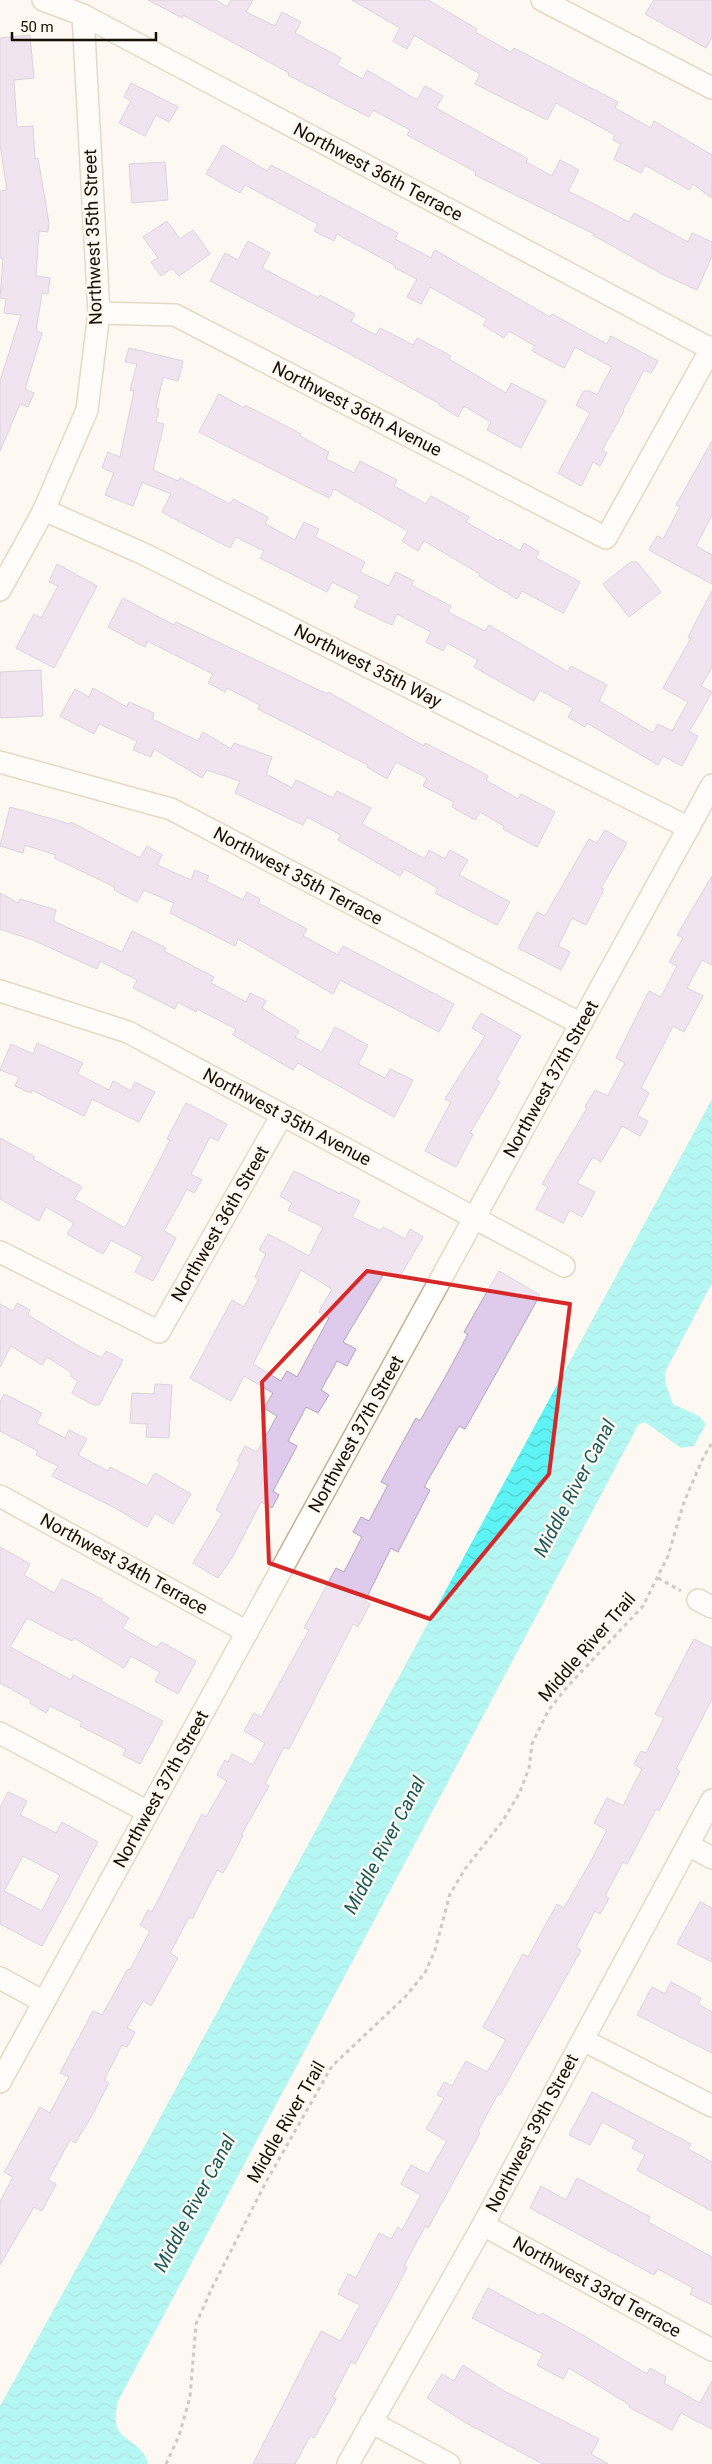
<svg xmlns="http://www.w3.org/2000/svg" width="712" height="2464" font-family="Roboto,sans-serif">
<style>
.water{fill:url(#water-waves)}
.building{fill:#decaeb;stroke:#b4a2c1;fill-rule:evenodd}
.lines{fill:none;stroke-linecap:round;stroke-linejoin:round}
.minor-casing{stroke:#c5b191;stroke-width:24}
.path{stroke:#959087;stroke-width:3;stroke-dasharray:4 4;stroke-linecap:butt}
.minor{stroke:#fff;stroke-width:21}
.marked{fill:none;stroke:#d62828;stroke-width:4;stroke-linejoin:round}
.labels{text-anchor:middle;stroke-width:5;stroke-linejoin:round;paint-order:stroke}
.street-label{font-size:18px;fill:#160f04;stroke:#fdf9f2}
.water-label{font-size:19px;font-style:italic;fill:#175757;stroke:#fdf9f2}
</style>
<defs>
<pattern id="water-waves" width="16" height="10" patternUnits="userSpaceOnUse" patternTransform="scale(1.25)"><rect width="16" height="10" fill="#5ef3f4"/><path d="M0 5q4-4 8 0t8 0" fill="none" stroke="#51cfd0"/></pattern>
</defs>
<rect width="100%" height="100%" fill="#fdf9f2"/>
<path class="water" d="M712,1099V1283L665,1372V1382L673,1404L699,1416L706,1424L694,1446L681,1448L645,1422L638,1425L634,1433L118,2401C108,2445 134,2432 148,2461L147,2464H0V2406L149,2138Z"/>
<g class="building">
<path d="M148,0H216L227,7L231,0H253L246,12L275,26L282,12L301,22L295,33L341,58L337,65L363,79L367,70L417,100L425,86L443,96L436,108L528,159L526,162L552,176L560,160L579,170L568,191L629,222L634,213L688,242L692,233L712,242V256L697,290L664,275L593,235L594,234L475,175L476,172L407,135L410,130L373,110L369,117L288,75L289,73L183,15L182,18Z"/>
<path d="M352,0H428L477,29L475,32L511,52L514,48L618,102L615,108L651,128L654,121L712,155V198L693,184L689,190L645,165L641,173L614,159L621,144L613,140L615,135L556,103L547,120L475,84L480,74L414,35L407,49L393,41L400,28Z"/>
<path d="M654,0H712V37L706,48L645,14Z"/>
<path d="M30,35L34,78L14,80L17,127L33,126L35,159L38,158L49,223L48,232L39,231L36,276L50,278L48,294L42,293L36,331L42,333L25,389L34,393L28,407L20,404L0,451V381L21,315L4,313L6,299L0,298L3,258H0V191L7,190L0,145V38Z"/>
<path d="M131,83L178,107L169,122L156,115L145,136L119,123L131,101L124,97Z"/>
<path d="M223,145L267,171L271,165L398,233L395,239L431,258L435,250L550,317L552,314L607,344L611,336L658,361L651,373L644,370L623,410L624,411L602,450L607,453L600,466L593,462L581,486L558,473L590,413L576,405L584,391H590L597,395L612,367L575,347L564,368L532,351L535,346L509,331L504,338L483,325L487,319L430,287L421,304L407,297L417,279L395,268L396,266L337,234L334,241L314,231L318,224L245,185L240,193L206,174Z"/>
<path d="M165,162L168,200L132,203L129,164Z"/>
<path d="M167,221L180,239L193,230L210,254L179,276L172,268L161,276L151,262L158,258L143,237Z"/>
<path d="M248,241L270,253L262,268L319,298L320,295L355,314L351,322L376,335L380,328L413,345L417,338L451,356L449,359L506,393L511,383L546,401L521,448L487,430L491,422L464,406L458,417L439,405L440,404L348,353L210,281L225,253L238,260Z"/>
<path d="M129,348L183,361L178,381L163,377L156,408L159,409L156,422L164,424L153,470L178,481L180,478L230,504L233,499L268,517L265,524L295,540L304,522L319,529L315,537L365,562L360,572L389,586L396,572L414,581L411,585L451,606L448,612L485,631L489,625L568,672L571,666L607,685L599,701L653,733L658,724L672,731L688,702L663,688L691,638L688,637L712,591V667L701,686L712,692L689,732L698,736L682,766L663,756L658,765L587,723L585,727L568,717L573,708L540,690L534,701L474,667L478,660L447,643L443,651L426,642L431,632L397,614L392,625L354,607L360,596L332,582L327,592L260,558L264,551L236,537L230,548L186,525L162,512L171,494L142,482L133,506L105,495L114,473L102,468L108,452L120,457L134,391L130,390L137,364L125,362Z"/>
<path d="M219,394L244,408L245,405L301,434L300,436L329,452L326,459L354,473L360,461L397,480L394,486L426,504L431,496L469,517L466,522L499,541L500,539L520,551L524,543L539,552L536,558L580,582L563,613L522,591L517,599L479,576L480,574L424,541L418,551L402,541L408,531L334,489L329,498L199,432Z"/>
<path d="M712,441V515L696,546L712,555V584L649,550L657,536L663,539L680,507L676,505Z"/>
<path d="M631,562H637L661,592L629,617L603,584Z"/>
<path d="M57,564L97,586L54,668L16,648L34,614L41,618L58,586L49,582Z"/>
<path d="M123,598L174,625L176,622L327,694L328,692L424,746L425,743L474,768L488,776L486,780L518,799L521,794L555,812L537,847L503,829L504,826L480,812L475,820L452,807L454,802L423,786L427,778L396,762L387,779L367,767L368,765L258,709L260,705L227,688L225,692L208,683L213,674L147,641L145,647L108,627Z"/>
<path d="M41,670L43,716L0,718V672Z"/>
<path d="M93,688L127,707L129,702L154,713L152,719L198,741L203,732L231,749L234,743L272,757L266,774L292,788L296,780L333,798L337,791L371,808L362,824L425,859L429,850L445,859L450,850L468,860L459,875L510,902L497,925L435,893L438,888L404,869L400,876L338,840L341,835L307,817L303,825L235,793L240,781L207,770L202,778L154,749L151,757L133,750L137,741L99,724L94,734L60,716L75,689L89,697Z"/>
<path d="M10,807L70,824L71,822L140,858L147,846L162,855L157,865L191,880L195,870L209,876L206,881L243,900L247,892L260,899L258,903L307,929L303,936L338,955L343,946L454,1004L439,1032L340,980L333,994L238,939L235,946L170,913L174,903L144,890L137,902L114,890L115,887L54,858L56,855L25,845L23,853L0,846Z"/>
<path d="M605,830L627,843L601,888L604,889L586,925L572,918L558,946L570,952L561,970L518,948L537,912L545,916L589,839L597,843Z"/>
<path d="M712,876V965L702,960L687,988L703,996L684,1032L673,1026L641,1088L649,1093L637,1116L648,1121L640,1136L622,1126L601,1162L593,1157L577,1183L595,1192L582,1217L570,1210L563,1223L536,1209L548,1187L542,1184L587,1108L585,1107L595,1090L608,1096L625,1063L616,1058L649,991L661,997L677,966L669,962L683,938L677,935Z"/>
<path d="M0,893L18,903L20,899L56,910L53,921L122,952L132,931L166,948L164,951L214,977L211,983L246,1002L250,993L266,1001L262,1008L299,1031L295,1037L322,1052L335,1027L368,1045L358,1064L385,1078L390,1069L413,1080L394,1117L298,1063L293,1070L233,1035L236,1029L197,1009L196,1012L178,1002L175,1009L133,988L137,980L100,961L97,969L33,940L0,929Z"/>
<path d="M481,1013L521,1036L496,1080L500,1082L470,1133L473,1134L456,1167L425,1151L451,1102L445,1099L485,1036L472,1028Z"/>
<path d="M37,1043L83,1063L77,1074L109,1090L113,1081L131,1091L135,1082L155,1092L139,1122L92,1099L84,1116L32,1090L31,1093L15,1086L19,1077L0,1070L11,1044L33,1054Z"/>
<path d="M186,1103L227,1124L218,1141L210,1137L191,1174L202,1180L194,1193L187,1189L164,1231L176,1238L153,1281L135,1272L143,1257L111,1240L103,1254L67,1234L74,1223L46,1207L39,1221L0,1199V1138L35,1157L33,1159L82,1187L74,1199L125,1228L170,1140L167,1139Z"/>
<path d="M294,1171L340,1194L341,1192L360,1201L352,1217L381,1231L383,1227L405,1239L410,1229L423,1237L399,1278L386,1270L343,1342L356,1349L347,1366L337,1361L321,1390L329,1395L318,1413L306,1407L288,1441L297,1446L273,1491L279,1495L272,1508L261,1502L233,1556L218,1578L193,1563L222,1514L216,1510L240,1463L237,1461L245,1446L257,1452L277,1416L264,1408L273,1393L244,1376L231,1401L190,1378L232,1300L244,1307L259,1279L255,1277L266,1254L259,1250L268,1234L309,1256L323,1227L288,1210L292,1203L280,1196ZM301,1270L332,1289L319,1312L329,1318L297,1377L287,1371L281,1381L253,1364Z"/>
<path d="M499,1271L540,1295L465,1429L459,1426L424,1487L430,1490L398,1552L391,1548L365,1601L370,1604L358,1627L353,1624L289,1749L284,1747L265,1784L269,1786L241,1835L243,1836L223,1873L217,1870L192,1919L189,1917L170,1953L178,1958L171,1970L151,2006L143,2001L127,2028L135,2032L127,2047L122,2045L104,2080L109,2083L90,2119L75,2143L70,2140L48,2180L56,2184L42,2211L34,2207L0,2265V2202L13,2177L4,2172L9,2164L40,2107L50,2113L69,2077L60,2073L93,2011L102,2015L128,1969L130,1970L150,1931L140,1925L148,1910L152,1912L202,1814L206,1817L227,1781L217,1775L225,1760L228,1762L232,1754L253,1765L265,1743L244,1731L254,1713L261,1717L309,1630L304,1628L336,1568L344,1572L362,1537L353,1532L361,1517L369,1521L388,1485L381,1482L416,1418L420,1421L448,1372L468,1334L464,1332Z"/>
<path d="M17,1303L30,1310L28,1315L77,1345L102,1358L106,1351L123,1360L99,1405H93L72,1393L78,1381L70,1376L72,1373L47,1357L42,1365L11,1346L0,1367V1304L13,1311Z"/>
<path d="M155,1384L172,1385L169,1438L146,1437L147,1424L130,1423L132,1393L154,1394Z"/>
<path d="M4,1394L42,1413L36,1423L65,1438L69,1430L87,1439L78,1455L108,1471L110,1467L147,1486L155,1473L191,1494L173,1524L155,1513L147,1527L117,1509L52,1476L58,1466L36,1455L38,1451L0,1431V1402Z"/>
<path d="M0,1547L30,1564L24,1575L54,1593L62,1579L102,1599L101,1601L129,1618L122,1628L157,1648L161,1642L196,1661L178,1694L155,1681L160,1672L131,1656L124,1668L74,1638L72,1641L27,1618L10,1647L71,1680L73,1675L163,1721L140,1764L123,1755L126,1749L80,1726L82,1722L50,1706L46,1713L30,1703L31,1700L0,1683Z"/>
<path d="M694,1639L712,1648V1699L676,1769L680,1771L659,1811L656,1809L627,1864L623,1862L605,1896L609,1898L600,1914L595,1911L576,1947L581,1950L500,2095L498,2094L478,2131L480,2133L428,2228L425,2226L404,2266L407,2267L398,2285L355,2364L351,2362L333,2397L336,2399L314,2438L310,2436L295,2464H253L321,2331L341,2341L360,2305L338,2294L348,2274L356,2278L379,2233L391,2239L398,2227L402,2230L421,2195L401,2184L411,2165L428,2174L447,2141L426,2129L444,2098L437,2095L444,2082L452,2086L466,2061L487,2072L506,2040L483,2027L523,1954L528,1957L557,1904L564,1908L592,1859L607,1830L594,1823L607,1798L623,1806L642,1769L634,1764L641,1751L646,1753L664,1718L655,1714Z"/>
<path d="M8,1792L27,1801L20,1815L56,1833L62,1822L98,1842L42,1946L0,1924V1808ZM23,1856L60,1875L42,1911L4,1891Z"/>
<path d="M700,1902L712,1908V1962L677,1944Z"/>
<path d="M671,1982L701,1998L698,2004L712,2012V2053L637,2015L652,1987L665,1994Z"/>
<path d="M592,2092L691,2144L688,2149L712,2162V2211L637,2170L645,2155L632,2148L636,2140L602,2122L590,2145L569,2135Z"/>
<path d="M577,2178L650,2217L648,2222L712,2257V2305L690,2294L693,2288L658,2269L654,2275L530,2208L541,2186L566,2200Z"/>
<path d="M488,2288L540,2316L542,2313L586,2337L647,2374L650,2368L666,2377L664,2383L700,2403L712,2381V2429L681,2413L672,2430L629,2407L630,2405L569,2368L563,2379L537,2365L543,2354L472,2318Z"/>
<path d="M463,2365L502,2390L599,2439L591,2454L608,2464H543L468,2424L427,2398L442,2374L454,2381Z"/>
</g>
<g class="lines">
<g class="minor-casing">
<g id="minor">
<path d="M43,0L83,15L711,349"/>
<path d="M542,0L712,88"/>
<path d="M99,313L175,315L606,538L712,347"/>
<path d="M44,510L144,554L689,828"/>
<path d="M0,590L44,510L87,410L99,313L83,15"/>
<path d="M0,762L171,809L581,1024"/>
<path d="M0,991L128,1032L564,1266"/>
<path d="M0,1252L159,1332L282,1115"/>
<path d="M0,1496L247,1632"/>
<path d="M698,1600L712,1607"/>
<path d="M0,1733L148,1812"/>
<path d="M688,1845L712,1858"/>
<path d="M0,1978L44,2002"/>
<path d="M583,2040L712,2106"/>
<path d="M0,2082L712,785"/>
<path d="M483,2225L712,2350"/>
<path d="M371,2422L449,2464"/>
<path d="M348,2464L483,2225L712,1800"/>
</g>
</g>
<g class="path">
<path d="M658,1578L681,1591"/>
<path d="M166,2464L179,2436L190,2397L196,2324L211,2290L266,2182L332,2066L405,1997L425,1973L435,1950L450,1894L465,1869L502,1822L519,1794L529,1768L532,1744L548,1711L567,1687L643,1606L668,1556L684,1502L703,1458L712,1443"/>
</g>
<use href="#minor" class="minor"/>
</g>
<path d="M0 0H712V2464H0ZM367,1271L570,1304L549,1474L430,1619L269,1563L262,1382Z" fill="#fdf9f2" fill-opacity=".55" fill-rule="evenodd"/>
<path class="marked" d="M367,1271L570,1304L549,1474L430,1619L269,1563L262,1382Z"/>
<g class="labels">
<g class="street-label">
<text transform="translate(378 172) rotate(28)" y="6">Northwest 36th Terrace</text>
<text transform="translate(93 237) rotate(-92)" y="6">Northwest 35th Street</text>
<text transform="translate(357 409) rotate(27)" y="6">Northwest 36th Avenue</text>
<text transform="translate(368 666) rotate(27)" y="6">Northwest 35th Way</text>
<text transform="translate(298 876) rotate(28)" y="6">Northwest 35th Terrace</text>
<text transform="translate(551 1079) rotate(-61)" y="6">Northwest 37th Street</text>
<text transform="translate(287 1117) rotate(28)" y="6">Northwest 35th Avenue</text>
<text transform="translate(220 1224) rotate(-60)" y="6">Northwest 36th Street</text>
<text transform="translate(356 1434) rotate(-61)" y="6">Northwest 37th Street</text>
<text transform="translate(124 1564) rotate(29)" y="6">Northwest 34th Terrace</text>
<text transform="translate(587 1647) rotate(-49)" y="6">Middle River Trail</text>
<text transform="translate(161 1789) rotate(-61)" y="6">Northwest 37th Street</text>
<text transform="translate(286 2122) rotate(-60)" y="6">Middle River Trail</text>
<text transform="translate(532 2133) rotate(-62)" y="6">Northwest 39th Street</text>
<text transform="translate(597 2287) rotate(29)" y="6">Northwest 33rd Terrace</text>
</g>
<g class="water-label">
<text transform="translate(574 1488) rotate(-62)" y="7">Middle River Canal</text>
<text transform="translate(384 1845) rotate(-62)" y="7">Middle River Canal</text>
<text transform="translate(194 2203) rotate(-62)" y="7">Middle River Canal</text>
</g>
</g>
<path d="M12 32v8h144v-8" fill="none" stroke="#160f04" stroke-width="2.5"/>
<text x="20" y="32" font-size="15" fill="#160f04" stroke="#fdf9f2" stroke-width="4" paint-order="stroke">50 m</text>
</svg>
